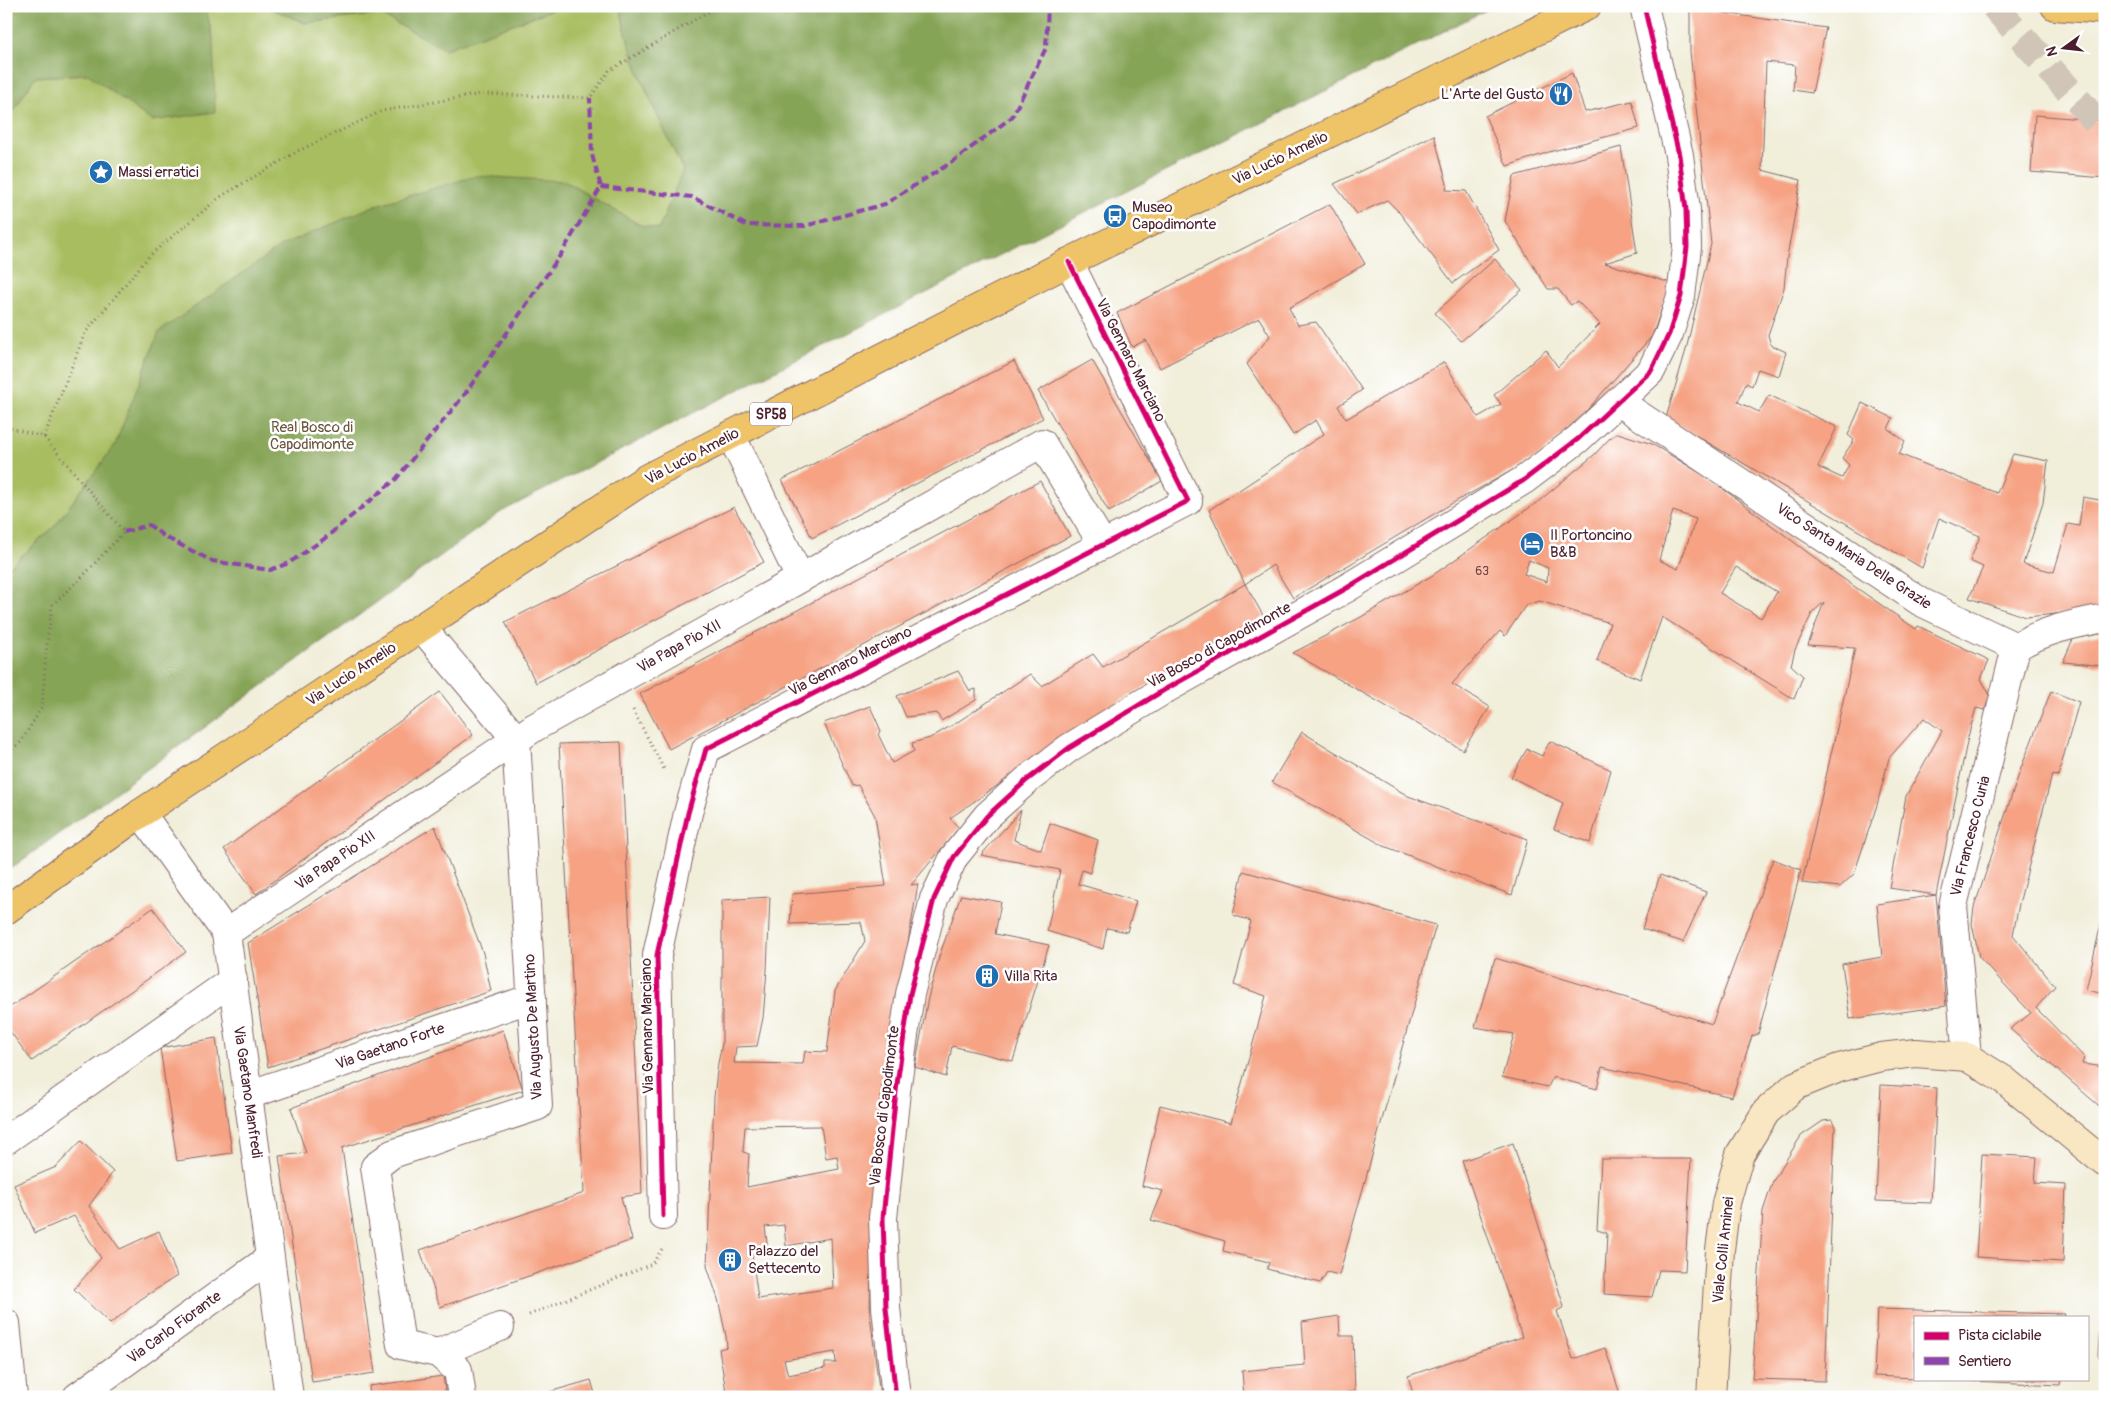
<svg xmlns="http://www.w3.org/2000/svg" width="2111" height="1403" font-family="Pangolin,sans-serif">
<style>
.green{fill:#a8bd61;stroke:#796e46}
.forest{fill:#86a457;stroke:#686241}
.building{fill:#f6a283;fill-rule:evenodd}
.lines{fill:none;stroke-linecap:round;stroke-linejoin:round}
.highway-tunnel{stroke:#d0c5b7;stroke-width:28;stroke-dasharray:28 14;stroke-linecap:butt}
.street-casing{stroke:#846768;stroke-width:30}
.secondary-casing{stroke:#846768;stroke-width:30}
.primary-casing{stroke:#846768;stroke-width:30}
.path{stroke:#846768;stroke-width:3;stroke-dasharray:1 4;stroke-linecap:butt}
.street{stroke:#fff;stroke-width:28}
.secondary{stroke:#f9e7c3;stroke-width:28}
.primary{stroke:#efc469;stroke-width:28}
.quiet{stroke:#8e44ad;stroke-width:4;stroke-dasharray:8 4;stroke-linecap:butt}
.cycleway-casing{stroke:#fff;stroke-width:8}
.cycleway{stroke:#d6006c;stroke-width:5}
.labels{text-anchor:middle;stroke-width:5;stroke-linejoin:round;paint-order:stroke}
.number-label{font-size:12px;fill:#754041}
.shield{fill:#fff;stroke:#80626b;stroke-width:1}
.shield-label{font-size:14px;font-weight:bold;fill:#4a1f2b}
.poi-label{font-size:15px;fill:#4a1f2b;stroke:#fff;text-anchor:start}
.street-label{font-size:15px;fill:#4a1f2b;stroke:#fff}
.park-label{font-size:15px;fill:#6b563e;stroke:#fff}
</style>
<rect width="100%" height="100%" fill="#fff"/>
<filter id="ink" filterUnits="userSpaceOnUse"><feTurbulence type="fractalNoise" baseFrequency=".02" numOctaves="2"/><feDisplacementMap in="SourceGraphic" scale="10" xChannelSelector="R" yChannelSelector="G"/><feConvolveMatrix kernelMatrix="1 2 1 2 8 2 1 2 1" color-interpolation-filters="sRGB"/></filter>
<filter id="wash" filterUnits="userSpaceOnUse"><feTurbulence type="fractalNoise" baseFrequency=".0096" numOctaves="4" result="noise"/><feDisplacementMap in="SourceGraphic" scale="20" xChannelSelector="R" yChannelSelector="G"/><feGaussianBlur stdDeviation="1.12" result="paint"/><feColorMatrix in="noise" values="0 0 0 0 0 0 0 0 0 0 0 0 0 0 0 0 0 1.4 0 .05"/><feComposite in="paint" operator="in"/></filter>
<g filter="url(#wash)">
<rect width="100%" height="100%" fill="#f1eeda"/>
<path class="green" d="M205,6H265L305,23L379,14L445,49L562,6H620C630,64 659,118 683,170L659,229L640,225L564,181L128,413L115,445L54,527L6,570V122L35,77L89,74L152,121L213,38Z"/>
<g class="forest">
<path d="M6,6H205L213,38L215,112L152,121L88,74L35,77L6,122Z"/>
<path d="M265,6H562L445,49L379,14L305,23Z"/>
<path d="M620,6H1494L1008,251L501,512L6,872V570L54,527L115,445L159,332L281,246L376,205L476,176L564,181L640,225L659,229L683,170C659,118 630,64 620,6Z"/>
</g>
<g id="blocks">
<g class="building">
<path d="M1690,8L1826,28L1812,93L1793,90L1795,65L1766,62L1762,170L1801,180L1787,257L1784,288L1768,335L1771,345L1786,352L1779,376L1758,369L1752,386L1746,383L1738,402L1759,412L1769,395L1837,427L1818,467L1842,478L1849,465L1842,458L1854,440L1848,435L1862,403L1893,418L1888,429L1905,441L1899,454L1997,493L2013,454L2048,461L2043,503L2023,564L2054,572L2068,524L2079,526L2083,497L2105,501V609L2026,617L1969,598L1983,567L1970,561L1980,536L1939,518L1922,568L1666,418L1686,350L1711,244L1690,52Z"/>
<path d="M1572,73L1585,112L1632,101L1639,128L1549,152L1507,166L1485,116Z"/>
<path d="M2035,115L2105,121V178L2031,172Z"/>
<path d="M1434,135L1447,184L1446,190L1466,191L1499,250L1453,283L1399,212L1387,200L1357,214L1334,184Z"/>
<path d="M1621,147L1637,253L1605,263L1671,283L1652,336L1589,408L1542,454L1451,504L1293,598L1273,565L1245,584L1209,510L1324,434L1316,420L1293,435L1247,364L1270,336L1259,318L1160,368L1146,340L1132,347L1117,313L1330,204L1365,264L1289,308L1298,325L1316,322L1362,390L1338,406L1346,419L1444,362L1478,417L1501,404L1494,395L1546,350L1558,367L1600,324L1577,301L1571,305L1558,289H1548L1505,221L1514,176Z"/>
<path d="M1495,259L1522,290L1461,341L1435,313Z"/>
<path d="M1092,360L1162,481L1109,512L1038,391Z"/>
<path d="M1014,361L1043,418L812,538L782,480Z"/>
<path d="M1618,433L1652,444L1710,479L1835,573L1916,629L1918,626L1989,660L1981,679L1990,695L1985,710L1976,708L1968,737L1936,895L1946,1006L1850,1019L1842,964L1882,957L1877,904L1936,895L1889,888L1906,796L1942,731L1924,718L1889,758L1877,805L1854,874L1840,887L1802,883L1855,648L1808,645L1824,602L1812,613L1795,650L1791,665L1803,676L1794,699L1662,617L1640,679L1597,661L1610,623L1540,601L1526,605L1505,636L1500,631L1452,684L1490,707L1463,750L1293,653L1361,617L1433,575L1539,501L1594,455L1610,438ZM1673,511L1696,519L1678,569L1659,560ZM1529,560L1548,568L1547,582L1524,574ZM1736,567L1777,592L1761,618L1720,593Z"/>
<path d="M1040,481L1070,536L669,749L640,694Z"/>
<path d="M734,507L764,562L536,683L505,622Z"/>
<path d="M1245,584L1264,617L1122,700L950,818L959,828L911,885L918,884L884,1083L872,1195L870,1314L880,1397H727L719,1349L727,1347L726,1336L718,1299L707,1266L714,1097L718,1063L722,1044V900L770,897L767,970L763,1018L757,1046L736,1047L734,1063L803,1064L805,1051L827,1052L835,991L865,941L861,922L790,924L792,894L886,886L875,816L858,785L852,786L824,723L870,706L881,731L878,734L892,763L914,751L912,743L930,738L956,723L1030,674L1042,686L1093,654L1103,667ZM821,1126L826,1158L837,1156L839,1169L747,1187L749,1154L743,1152L745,1127ZM784,1225L786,1246L831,1238L833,1288L758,1299L752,1255L768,1251L765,1227ZM835,1352L836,1363H825V1368L788,1375L784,1360Z"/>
<path d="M2105,633V666L2063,662L2073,639Z"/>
<path d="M958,671L970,691L976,689V700L941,721L937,713L906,717L897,696Z"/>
<path d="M2051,691L2079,702L2058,776L2052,775L2019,904L2013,935L2055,986L2036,1008L2084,1057L2082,1064L2105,1067V1111L2010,1029L2031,1013L1979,957L1972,924L1974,907L1979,893L2021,768Z"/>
<path d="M440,692L473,735L256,894L224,849Z"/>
<path d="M1302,732L1408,796L1528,839L1512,895L1384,846L1272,782Z"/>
<path d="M1550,741L1611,770L1590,843L1554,829L1563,803L1511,777L1527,749L1542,756Z"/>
<path d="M621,742L642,1194L621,1197L632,1240L440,1307L420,1250L584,1193L559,744Z"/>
<path d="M1021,810L1014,840L1041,850L1050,823L1098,840L1090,873L1082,870L1078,884L1136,901L1127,932L1107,928L1103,949L1047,931L1060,870L981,855Z"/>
<path d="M435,826L483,953L491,991L268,1067L248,943Z"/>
<path d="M1773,859L1801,870L1758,1034L1752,1036L1732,1097L1602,1067L1597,1089L1553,1077L1548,1087L1502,1077L1514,1034L1475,1027L1495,958L1712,1024Z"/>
<path d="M1243,871L1436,925L1339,1275L1327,1272L1320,1283L1267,1269L1269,1262L1223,1251L1225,1241L1151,1220L1163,1191L1142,1186L1160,1105L1231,1123L1266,996L1234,985L1251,921L1233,915Z"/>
<path d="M1660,875L1706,892L1683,942L1642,929Z"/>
<path d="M961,895L1001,902L995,934L1049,945L1013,1061L952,1046L946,1077L915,1067L928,998L940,954Z"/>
<path d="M153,908L186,952L32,1061L6,1026V1010Z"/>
<path d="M2104,910L2105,911V994L2086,990Z"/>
<path d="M503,1030L523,1090L342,1148L375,1373L312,1382L279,1156L306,1153L291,1108Z"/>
<path d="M216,1038L232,1153L177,1161L160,1048Z"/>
<path d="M1881,1085L1937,1088L1931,1203L1876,1201Z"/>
<path d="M1832,1120L1835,1127L1825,1381L1752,1379L1763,1211L1773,1181L1801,1136L1823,1121Z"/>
<path d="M81,1141L113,1172L89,1206L120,1249L159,1231L177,1276L141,1299L110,1324L74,1289L101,1258L74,1216L35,1233L14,1185L56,1167Z"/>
<path d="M1513,1143L1564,1307L1557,1311L1573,1359L1605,1348L1621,1397H1414L1408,1376L1522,1337L1462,1161Z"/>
<path d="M1982,1154L2037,1157L2035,1183L2066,1185L2063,1262L1976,1257Z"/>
<path d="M1601,1159H1691L1685,1271L1659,1270L1652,1297L1604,1294L1607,1233L1597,1230Z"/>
<path d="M2103,1272H2105V1373L2098,1355Z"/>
<path d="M1877,1309L2065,1314L2064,1317H1915V1378L1874,1376Z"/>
<path d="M1339,1316L1340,1336H1353L1355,1392H1347L1348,1397H1244L1242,1371L1305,1365L1302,1322Z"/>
<path d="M443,1376L446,1397H370L369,1386Z"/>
<path d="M1972,1379H2061L2060,1385L1972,1381Z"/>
<path d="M591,1380L596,1397H535V1396Z"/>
</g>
</g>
</g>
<g filter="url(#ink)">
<use href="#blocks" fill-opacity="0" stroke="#846768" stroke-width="1"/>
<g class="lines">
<path class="highway-tunnel" d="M1994,6L2105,131"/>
<g class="street-casing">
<g id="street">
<path d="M1619,402L1921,602L2016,647"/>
<path d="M731,435L800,578"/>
<path d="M422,628L516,739L538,1106L392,1154L375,1167L401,1345L438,1353L458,1370L462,1397"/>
<path d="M2016,647C2044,630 2073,624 2105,618"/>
<path d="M141,813L226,933L289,1397"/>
<path d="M226,933L535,727L1042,443L1103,545"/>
<path d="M1967,1057L1953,906L2016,647"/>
<path d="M248,1095L532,998"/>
<path d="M6,1140L233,980"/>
<path d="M663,1216L657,955L688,813L706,749L1188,501L1069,262"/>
<path d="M6,1323L13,1397"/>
<path d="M438,1353L500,1327"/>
<path d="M77,1397L270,1258"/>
<path d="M896,1397L886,1308L883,1218L896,1091L910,994L934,899L954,857L987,816L1027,780L1069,748L1164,690L1347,588L1524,480L1578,439L1651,371L1669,334L1681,296L1687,247L1686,210L1679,155L1644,6"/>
</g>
</g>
<g class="secondary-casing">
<path id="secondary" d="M1711,1397L1720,1250L1726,1203L1740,1154L1766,1112L1795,1086L1839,1068L1881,1057L1916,1053L1967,1057L2004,1080L2105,1163"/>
</g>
<g class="primary-casing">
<g id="primary">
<path d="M2055,6L2105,10"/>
<path d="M6,910L141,813L647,478L1069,262L1587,6"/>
</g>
</g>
<g class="path">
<path d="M6,43V53"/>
<path d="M6,427L44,437L124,532L83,576L52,605L46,653L42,707L21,742L6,754"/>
<path d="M44,437L85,333L149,256L220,197L298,151L382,111L481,94L590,98L609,71L718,6"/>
<path d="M633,710L665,771"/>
<path d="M529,1315L652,1264L662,1249"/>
</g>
<use href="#street" class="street"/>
<use href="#secondary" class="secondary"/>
<use href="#primary" class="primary"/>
<g class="quiet">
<path d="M601,187L692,197L746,225L805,226L885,204L952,162L1012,117L1046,48L1048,6"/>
<path d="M124,532L149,525L165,537L212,561L270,570L289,563L324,539L396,479L465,394L561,254L601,187L592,155L590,98"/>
</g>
<g class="cycleway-casing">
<g id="cycleway">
<path d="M663,1216L657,955L688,813L706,749L1188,501L1069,262"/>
<path d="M896,1397L886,1308L883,1218L896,1091L910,994L934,899L954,857L987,816L1027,780L1069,748L1164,690L1347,588L1524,480L1578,439L1651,371L1669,334L1681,296L1687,247L1686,210L1679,155L1644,6"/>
</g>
</g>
<use href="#cycleway" class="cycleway"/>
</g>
</g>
<defs>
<g id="restaurant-disc" transform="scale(1.25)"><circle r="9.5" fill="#1f6fb2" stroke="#fff"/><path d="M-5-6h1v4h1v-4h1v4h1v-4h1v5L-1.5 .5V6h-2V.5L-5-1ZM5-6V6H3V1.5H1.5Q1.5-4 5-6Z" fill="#fff"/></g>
<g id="sight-disc" transform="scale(1.25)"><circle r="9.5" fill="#1f6fb2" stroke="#fff"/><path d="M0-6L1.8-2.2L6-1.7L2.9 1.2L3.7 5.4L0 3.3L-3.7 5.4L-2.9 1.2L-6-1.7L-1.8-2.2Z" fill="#fff"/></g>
<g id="bus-disc" transform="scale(1.25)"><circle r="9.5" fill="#1f6fb2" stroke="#fff"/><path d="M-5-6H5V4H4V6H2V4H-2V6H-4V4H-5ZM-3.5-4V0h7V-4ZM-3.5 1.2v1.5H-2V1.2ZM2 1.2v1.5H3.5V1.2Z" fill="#fff"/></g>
<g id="hotel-disc" transform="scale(1.25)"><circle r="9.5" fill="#1f6fb2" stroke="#fff"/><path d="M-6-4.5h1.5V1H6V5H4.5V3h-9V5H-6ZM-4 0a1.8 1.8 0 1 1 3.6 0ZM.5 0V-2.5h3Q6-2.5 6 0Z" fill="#fff"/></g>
<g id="building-disc" transform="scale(1.25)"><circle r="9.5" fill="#1f6fb2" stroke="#fff"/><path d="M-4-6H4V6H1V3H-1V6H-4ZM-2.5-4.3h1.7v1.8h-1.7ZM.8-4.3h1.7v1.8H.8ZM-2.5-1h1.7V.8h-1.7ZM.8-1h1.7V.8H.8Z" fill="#fff"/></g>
</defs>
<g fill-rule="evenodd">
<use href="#restaurant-disc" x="1561" y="94"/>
<use href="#sight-disc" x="101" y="172"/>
<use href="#bus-disc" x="1115" y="216"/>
<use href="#hotel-disc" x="1532" y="544"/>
<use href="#building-disc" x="987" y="976"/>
<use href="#building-disc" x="730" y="1260"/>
</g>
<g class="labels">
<g class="number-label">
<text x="1482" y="575">63</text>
</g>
<rect class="shield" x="750" y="402.5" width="42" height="23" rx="4"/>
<g class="shield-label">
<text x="771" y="419">SP58</text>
</g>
<g class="poi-label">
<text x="1544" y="99" text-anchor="end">L'Arte del Gusto</text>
<text x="118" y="177">Massi erratici</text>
<text x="1132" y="212">Museo<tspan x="1132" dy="17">Capodimonte</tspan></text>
<text x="1550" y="540">Il Portoncino<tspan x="1550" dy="17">B&amp;B</tspan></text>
<text x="1004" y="981">Villa Rita</text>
<text x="748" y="1256">Palazzo del<tspan x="748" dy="17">Settecento</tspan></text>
</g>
<g class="street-label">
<text transform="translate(1280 158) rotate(-26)" y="5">Via Lucio Amelio</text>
<text transform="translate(1131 360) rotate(63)" y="5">Via Gennaro Marciano</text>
<text transform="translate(692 456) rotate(-28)" y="5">Via Lucio Amelio</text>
<text transform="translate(1854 556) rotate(33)" y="5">Vico Santa Maria Delle Grazie</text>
<text transform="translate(1219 645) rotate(-29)" y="5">Via Bosco di Capodimonte</text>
<text transform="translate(679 646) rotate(-29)" y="5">Via Papa Pio XII</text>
<text transform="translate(850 661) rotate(-27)" y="5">Via Gennaro Marciano</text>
<text transform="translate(351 674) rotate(-33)" y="5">Via Lucio Amelio</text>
<text transform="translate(1970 836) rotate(-76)" y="5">Via Francesco Curia</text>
<text transform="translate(335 860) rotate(-34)" y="5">Via Papa Pio XII</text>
<text transform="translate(647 1026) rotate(-91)" y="5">Via Gennaro Marciano</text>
<text transform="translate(533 1027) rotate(-93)" y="5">Via Augusto De Martino</text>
<text transform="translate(390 1046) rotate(-19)" y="5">Via Gaetano Forte</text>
<text transform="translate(248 1092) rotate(82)" y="5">Via Gaetano Manfredi</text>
<text transform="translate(884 1106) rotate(-83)" y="5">Via Bosco di Capodimonte</text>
<text transform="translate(1723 1250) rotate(-84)" y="5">Viale Colli Aminei</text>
<text transform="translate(174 1327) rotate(-36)" y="5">Via Carlo Fiorante</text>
</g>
<g class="park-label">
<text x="312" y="432">Real Bosco di<tspan x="312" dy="17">Capodimonte</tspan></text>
</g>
</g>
<rect width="2111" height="1403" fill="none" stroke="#fff" stroke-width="25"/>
<rect x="1914" y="1316" width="175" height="65" fill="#ffffff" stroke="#b7a5aa"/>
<rect x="1924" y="1332" width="25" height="8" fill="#d6006c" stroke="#b7a5aa"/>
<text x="1958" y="1340" font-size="15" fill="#4a1f2b">Pista ciclabile</text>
<rect x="1924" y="1357" width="25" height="8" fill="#8e44ad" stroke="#b7a5aa"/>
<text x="1958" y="1366" font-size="15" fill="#4a1f2b">Sentiero</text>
<g transform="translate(2064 48) rotate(255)" stroke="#ffffff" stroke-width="4" paint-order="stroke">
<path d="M0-4L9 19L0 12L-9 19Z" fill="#4a1f2b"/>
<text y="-8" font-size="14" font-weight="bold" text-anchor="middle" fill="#4a1f2b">N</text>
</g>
</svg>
